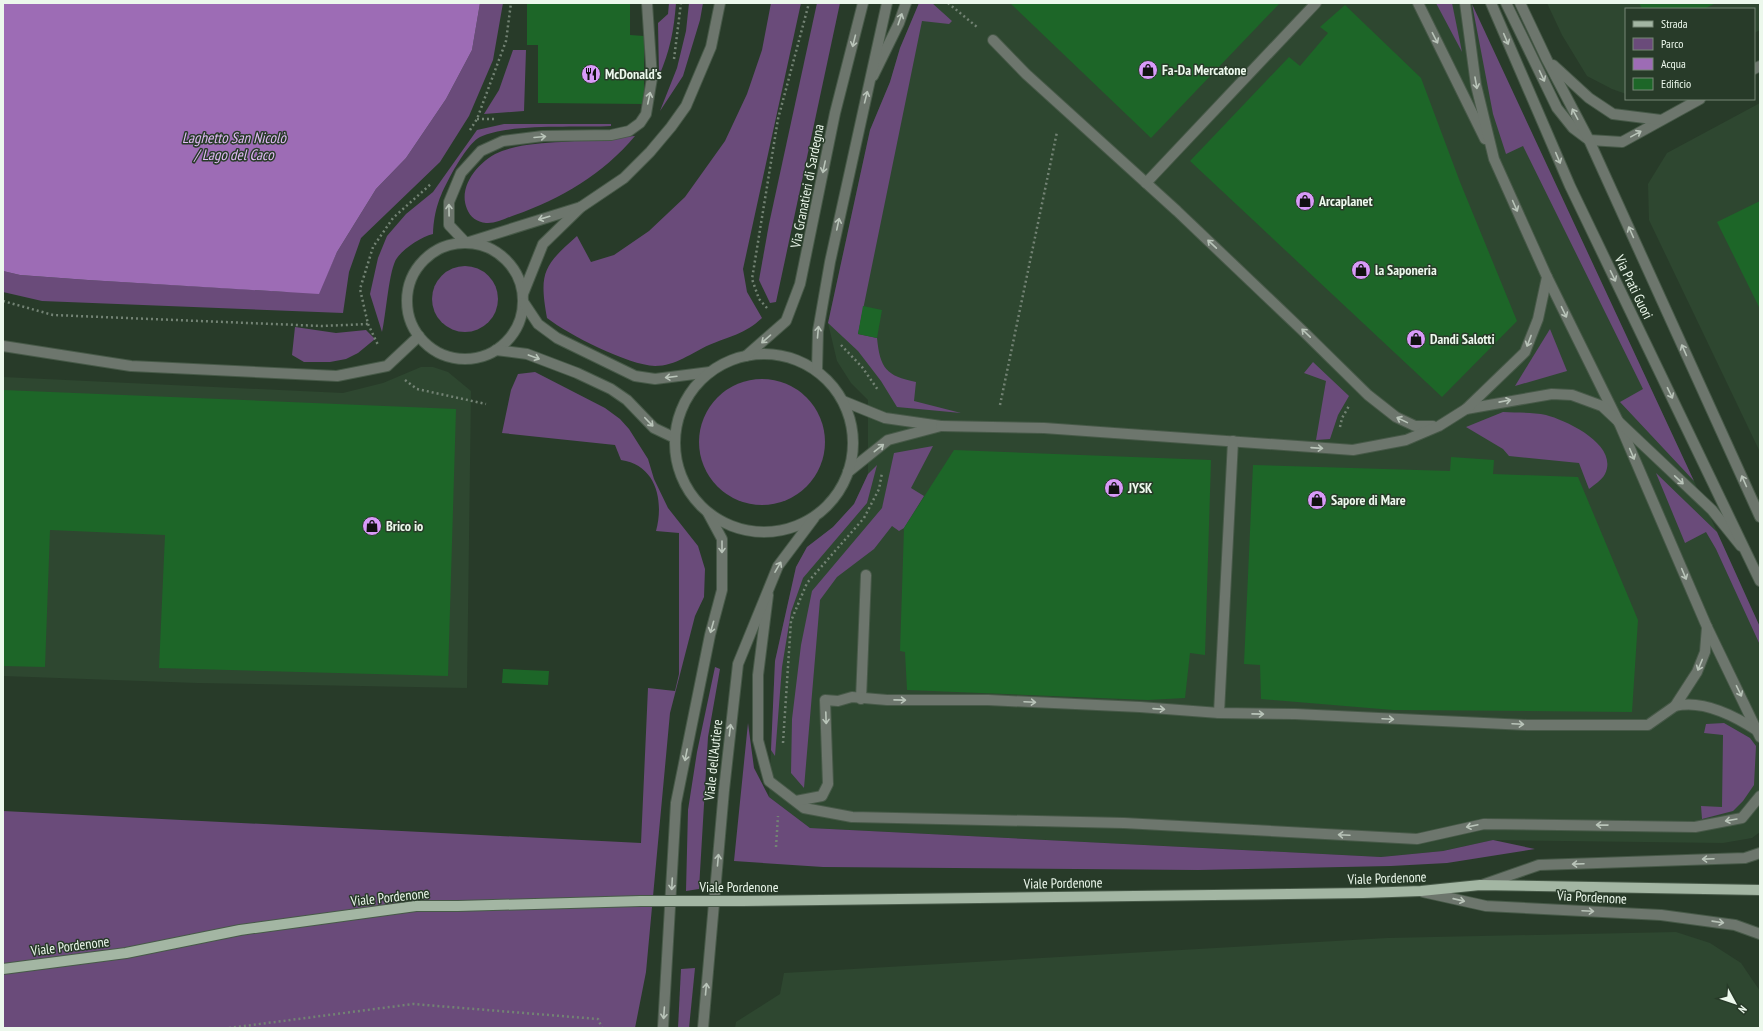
<svg xmlns="http://www.w3.org/2000/svg" width="1763" height="1031" font-family="'PT Sans Narrow',sans-serif">
<style>
.built{fill:#2e4730}
.green{fill:#6a4b7a}
.water{fill:#9d6cb5}
.building{fill:#1d6628}
.lines{fill:none;stroke-linecap:round;stroke-linejoin:round}
.lane-casing{stroke:#475948;stroke-width:12}
.street-casing{stroke:#475948;stroke-width:12}
.primary-casing{stroke:#475948;stroke-width:12}
.path{stroke:#738374;stroke-width:2.5;stroke-dasharray:2 3;stroke-linecap:butt}
.lane{stroke:#6d766d;stroke-width:10}
.street{stroke:#6d766d;stroke-width:10}
.primary{stroke:#a3b6a3;stroke-width:10}
.primary-bridge-casing{stroke:#475948;stroke-width:12;stroke-linecap:butt}
.primary-bridge{stroke:#a3b6a3;stroke-width:10}
.oneway{stroke:#b9c4b9}
.labels{text-anchor:middle;stroke-width:3;stroke-linejoin:round;paint-order:stroke}
.poi-label{font-size:14px;font-weight:bold;fill:#ecf8ec;stroke:#283b29;text-anchor:start}
.street-label{font-size:14px;fill:#ecf8ec;stroke:#283b29}
.water-label{font-size:15px;font-style:italic;fill:#e1bbf5;stroke:#283b29}
</style>
<rect width="100%" height="100%" fill="#283b29"/>
<g class="built">
<path d="M919,3H1471L1694,481L1760,627V832L1752,838L1723,843L1493,840L1443,851L1381,857L810,828L769,797L775,661L796,567L807,547L833,527L854,504L868,474V400L851,383L837,361L828,323L870,130L890,82L900,48Z"/>
<path d="M1547,3H1760V30L1754,33V9H1626V94L1612,89L1587,76L1562,35Z"/>
<path d="M1760,103V452L1649,220L1648,184L1667,153Z"/>
<path d="M421,367H433L448,372L471,391L467,688L197,683L3,676V377L343,393L383,383Z"/>
<path d="M1676,932L1710,943L1741,963L1760,991V1028H735L736,1022L780,994L784,973L1387,938Z"/>
</g>
<g class="green">
<path d="M480,3H503L493,60L469,116L440,162L361,238L349,272L343,313L42,301L3,292V271L20,275L88,280L288,292L327,274L337,252L376,189L406,158L446,99L472,50Z"/>
<path d="M669,3H676C674,30 670,51 659,76L658,23L668,14Z"/>
<path d="M689,3H703L700,20L683,76L660,111L677,68L686,31Z"/>
<path d="M771,3H801L743,269L747,292L762,318C745,334 730,336 709,345C691,353 676,366 655,366C628,365 569,335 547,318C539,273 543,266 577,236L591,262L614,255L649,231L685,197L725,141L747,94L762,50Z"/>
<path d="M817,3H840L776,302L770,303L759,280L769,224Z"/>
<path d="M919,3H932L952,21L949,24L922,21L858,334L877,338C880,368 886,376 916,382L914,401L961,413L897,407L881,381L858,351L828,323L870,130L890,82L900,48Z"/>
<path d="M1436,3H1452L1462,52Z"/>
<path d="M1472,4L1694,481L1620,402L1643,389L1523,146L1506,154L1493,114Z"/>
<path d="M513,50H526L524,111L484,114L499,90Z"/>
<path d="M504,124H611V126C577,128 509,123 480,137C469,143 458,163 452,173C440,195 434,209 433,234C421,237 404,248 397,258C389,268 386,316 382,332L370,294L378,258L387,236L406,214L433,192L477,130Z"/>
<path d="M635,136C603,174 561,199 515,215C506,218 495,224 486,223C477,222 470,217 467,209C457,186 480,159 502,151C522,144 542,143 562,142C586,140 610,138 635,136Z"/>
<circle cx="465" cy="299" r="33"/>
<path d="M295,327L336,333L366,330L375,339L358,353L346,359L330,362H304L292,355Z"/>
<path d="M1550,329L1567,371L1515,386Z"/>
<path d="M1313,362L1349,396L1338,415L1330,439L1316,440L1326,381L1304,373Z"/>
<path d="M535,372L605,408L620,419L629,429L648,459L654,479L668,508L698,546L705,569L704,597L695,616L670,713L646,972L635,1028H3V811L641,843L648,688L675,691L679,674V533L656,531C664,502 657,465 621,460L615,445L502,433L511,390L518,374Z"/>
<circle cx="762" cy="442" r="63"/>
<path d="M1503,412C1517,413 1533,412 1546,415C1568,421 1619,445 1605,474C1602,480 1594,485 1589,489L1579,463L1509,456L1503,449L1466,427Z"/>
<path d="M933,446L911,488L924,496L904,528L899,531L892,526L874,549L837,577L820,600L804,788L791,773L792,719L801,645L812,591L882,508L894,453Z"/>
<path d="M877,465L867,503L803,578L791,612L782,667L775,756L771,750L775,661L796,567L807,547L833,527L854,504L868,474Z"/>
<path d="M1656,473L1717,532L1760,627V645L1716,549L1706,532L1685,543Z"/>
<path d="M715,667L720,669L708,737L699,889L686,891L688,810L697,752Z"/>
<path d="M748,723L754,768L769,797L810,828L1381,857L1443,851L1493,840L1535,849L1447,863L1391,866L1198,870L823,867L734,861Z"/>
<path d="M1724,723L1750,738L1756,746L1754,785L1743,801L1733,811L1702,819L1701,806L1722,807L1723,735L1704,733L1706,724Z"/>
<path d="M695,968L689,1028H678L681,969Z"/>
</g>
<path class="water" d="M3,3H480L472,50L446,99L406,158L376,189L337,252L319,294L88,280L20,275L3,271Z"/>
<g class="building">
<path d="M527,3H630V35L644,36V104L538,103V45H527Z"/>
<path d="M1010,3H1280L1151,138Z"/>
<path d="M1639,3H1716L1704,9H1642Z"/>
<path d="M1345,5L1421,78L1460,182L1517,321L1442,397L1190,161L1289,57L1300,66L1328,33L1320,27Z"/>
<path d="M1760,201V309L1717,222Z"/>
<path d="M863,306L882,310L877,338L858,334Z"/>
<path d="M3,390L456,409L448,676L159,668L165,535L50,530L45,667L3,666Z"/>
<path d="M954,450L1211,460L1205,655L1190,653L1185,698L1148,700L907,690L905,652L900,651L904,528Z"/>
<path d="M1451,457L1494,460L1493,474L1578,477L1638,620L1632,712L1393,710L1261,699L1260,665L1244,664L1253,465L1450,471Z"/>
<path d="M503,669L549,671L548,685L502,683Z"/>
</g>
<g class="lines">
<g class="lane-casing">
<g id="lane">
<path d="M1418,3L1485,139"/>
<path d="M993,40L1026,74L1177,211L1305,333L1368,395L1396,417L1415,426H1433"/>
<path d="M873,76L899,23L906,3"/>
<path d="M1146,183L1316,3"/>
<path d="M581,207L466,243L449,225V202L461,173L481,151L503,141L543,136L611,135L629,131L640,123L646,114L652,78L647,3"/>
<circle cx="465" cy="301" r="58"/>
<path d="M1547,277L1620,425L1707,627L1760,737"/>
<path d="M523,294L543,244L581,207L624,178L650,152L671,127L686,106L711,47L720,3"/>
<path d="M524,303L538,324L557,338L635,376L655,379L710,372"/>
<path d="M3,346L131,366L337,376L387,366L419,336"/>
<path d="M496,350L527,354L577,373L611,389L627,400L654,428L675,438"/>
<path d="M843,401L885,418L941,426L888,440L848,472"/>
<path d="M1466,409L1552,394L1572,395L1602,406L1712,510L1741,546"/>
<path d="M941,426L1044,428L1353,450L1406,440L1439,426L1466,409L1525,352L1538,319L1547,277L1494,159L1476,85L1465,3"/>
<path d="M768,595L758,675V740L769,781L804,808L852,817L1124,823L1417,839L1484,824L1695,827L1742,818L1760,796"/>
<path d="M1707,627L1705,652L1697,672L1675,706C1703,699 1735,716 1758,731"/>
<path d="M861,699L866,575"/>
<path d="M1219,713L1233,441"/>
<path d="M796,801L822,796L828,784L825,700L838,701L852,697L887,700H988L1140,707L1219,713L1295,714L1527,725H1648L1675,706"/>
</g>
</g>
<g class="street-casing">
<g id="street">
<path d="M1491,3L1570,186L1760,581"/>
<path d="M1506,3L1557,108L1573,128L1589,140L1622,142L1700,99"/>
<path d="M1520,3L1547,60L1589,140L1760,517"/>
<path d="M1553,65L1589,98L1613,114L1661,120"/>
<path d="M1754,69L1760,66"/>
<circle cx="764" cy="443" r="89"/>
<path d="M746,356L786,321L800,284L835,113L863,3"/>
<path d="M817,371L818,331L830,262L887,3"/>
<path d="M1482,885L1539,865L1745,858L1760,853"/>
<path d="M1423,892L1486,906L1661,915L1735,925L1760,934"/>
<path d="M663,1028L676,803L710,635L722,590V539L708,513"/>
<path d="M703,1028L724,790L738,664L778,566L814,518"/>
</g>
</g>
<g class="primary-casing">
<g id="primary">
<path d="M742,901L1363,893L1421,891L1480,885L1760,890"/>
<path d="M3,969L126,953L240,930L416,906H458L641,901"/>
</g>
</g>
<g class="path">
<path d="M948,3L977,27"/>
<path d="M674,59L681,3"/>
<path d="M477,119H494"/>
<path d="M470,130L477,119L506,41L511,3"/>
<path d="M3,301L53,315L322,326L368,324L360,289L373,247L393,218L432,183"/>
<path d="M767,308L759,299L752,279L778,119L809,3"/>
<path d="M368,324L378,345"/>
<path d="M841,345L862,367L878,390"/>
<path d="M405,380L417,389L486,404"/>
<path d="M1000,405L1057,132"/>
<path d="M1340,427L1342,418L1349,406"/>
<path d="M783,743L791,621L807,583L864,518L879,489L882,473"/>
<path d="M776,847L778,816"/>
<path d="M229,1028L413,1004L598,1019L602,1028"/>
</g>
<use href="#lane" class="lane"/>
<use href="#street" class="street"/>
<use href="#primary" class="primary"/>
<g class="primary-bridge-casing">
<path id="primary-bridge" d="M641,901H742"/>
</g>
<use href="#primary-bridge" class="primary-bridge"/>
</g>
<defs><path id="oneway-shaft" d="M-6 0H5M1.5-3L5.5 0L1.5 3" fill="none" stroke-width="1.6" stroke-linecap="round" stroke-linejoin="round"/></defs>
<g class="oneway">
<use href="#oneway-shaft" transform="translate(900 19) rotate(-71)"/>
<use href="#oneway-shaft" transform="translate(1435 38) rotate(63)"/>
<use href="#oneway-shaft" transform="translate(1506 39) rotate(67)"/>
<use href="#oneway-shaft" transform="translate(854 41) rotate(104)"/>
<use href="#oneway-shaft" transform="translate(1542 76) rotate(65)"/>
<use href="#oneway-shaft" transform="translate(1476 83) rotate(80)"/>
<use href="#oneway-shaft" transform="translate(866 97) rotate(-76)"/>
<use href="#oneway-shaft" transform="translate(649 98) rotate(-78)"/>
<use href="#oneway-shaft" transform="translate(1575 114) rotate(-118)"/>
<use href="#oneway-shaft" transform="translate(1636 134) rotate(-29)"/>
<use href="#oneway-shaft" transform="translate(540 137) rotate(-5)"/>
<use href="#oneway-shaft" transform="translate(1558 158) rotate(67)"/>
<use href="#oneway-shaft" transform="translate(824 167) rotate(102)"/>
<use href="#oneway-shaft" transform="translate(1515 206) rotate(66)"/>
<use href="#oneway-shaft" transform="translate(449 210) rotate(-91)"/>
<use href="#oneway-shaft" transform="translate(544 218) rotate(164)"/>
<use href="#oneway-shaft" transform="translate(838 224) rotate(-78)"/>
<use href="#oneway-shaft" transform="translate(1631 232) rotate(-114)"/>
<use href="#oneway-shaft" transform="translate(1212 244) rotate(-137)"/>
<use href="#oneway-shaft" transform="translate(1613 276) rotate(64)"/>
<use href="#oneway-shaft" transform="translate(1564 312) rotate(64)"/>
<use href="#oneway-shaft" transform="translate(818 332) rotate(-85)"/>
<use href="#oneway-shaft" transform="translate(1306 333) rotate(-136)"/>
<use href="#oneway-shaft" transform="translate(766 339) rotate(139)"/>
<use href="#oneway-shaft" transform="translate(1529 341) rotate(111)"/>
<use href="#oneway-shaft" transform="translate(1684 350) rotate(-114)"/>
<use href="#oneway-shaft" transform="translate(534 357) rotate(20)"/>
<use href="#oneway-shaft" transform="translate(671 377) rotate(173)"/>
<use href="#oneway-shaft" transform="translate(1670 393) rotate(64)"/>
<use href="#oneway-shaft" transform="translate(1505 401) rotate(-11)"/>
<use href="#oneway-shaft" transform="translate(1402 420) rotate(-154)"/>
<use href="#oneway-shaft" transform="translate(649 422) rotate(46)"/>
<use href="#oneway-shaft" transform="translate(879 448) rotate(-38)"/>
<use href="#oneway-shaft" transform="translate(1317 448) rotate(4)"/>
<use href="#oneway-shaft" transform="translate(1632 454) rotate(67)"/>
<use href="#oneway-shaft" transform="translate(1679 480) rotate(43)"/>
<use href="#oneway-shaft" transform="translate(1744 481) rotate(-114)"/>
<use href="#oneway-shaft" transform="translate(722 547) rotate(90)"/>
<use href="#oneway-shaft" transform="translate(778 567) rotate(-60)"/>
<use href="#oneway-shaft" transform="translate(1684 574) rotate(67)"/>
<use href="#oneway-shaft" transform="translate(712 627) rotate(106)"/>
<use href="#oneway-shaft" transform="translate(1700 665) rotate(112)"/>
<use href="#oneway-shaft" transform="translate(1739 691) rotate(64)"/>
<use href="#oneway-shaft" transform="translate(900 700) rotate(1)"/>
<use href="#oneway-shaft" transform="translate(1030 702) rotate(3)"/>
<use href="#oneway-shaft" transform="translate(1159 709) rotate(4)"/>
<use href="#oneway-shaft" transform="translate(1258 714) rotate(1)"/>
<use href="#oneway-shaft" transform="translate(826 718) rotate(88)"/>
<use href="#oneway-shaft" transform="translate(1388 719) rotate(3)"/>
<use href="#oneway-shaft" transform="translate(1518 724) rotate(3)"/>
<use href="#oneway-shaft" transform="translate(730 730) rotate(-83)"/>
<use href="#oneway-shaft" transform="translate(686 755) rotate(101)"/>
<use href="#oneway-shaft" transform="translate(1731 820) rotate(170)"/>
<use href="#oneway-shaft" transform="translate(1602 825) rotate(-179)"/>
<use href="#oneway-shaft" transform="translate(1472 826) rotate(168)"/>
<use href="#oneway-shaft" transform="translate(1344 835) rotate(-177)"/>
<use href="#oneway-shaft" transform="translate(1708 859) rotate(178)"/>
<use href="#oneway-shaft" transform="translate(718 860) rotate(-85)"/>
<use href="#oneway-shaft" transform="translate(1578 864) rotate(178)"/>
<use href="#oneway-shaft" transform="translate(672 884) rotate(93)"/>
<use href="#oneway-shaft" transform="translate(1459 900) rotate(13)"/>
<use href="#oneway-shaft" transform="translate(1588 911) rotate(3)"/>
<use href="#oneway-shaft" transform="translate(1718 922) rotate(8)"/>
<use href="#oneway-shaft" transform="translate(706 989) rotate(-85)"/>
<use href="#oneway-shaft" transform="translate(664 1013) rotate(94)"/>
</g>
<defs>
<g id="shop-disc" transform="scale(1)"><circle r="9.5" fill="#d89af8" stroke="#283b29"/><path d="M-5-2.5h2.3a2.7 3.5 0 0 1 5.4 0H5L5.5 6h-11ZM-1.5-2.5h3a1.5 2.3 0 0 0-3 0Z" fill="#111"/></g>
<g id="restaurant-disc" transform="scale(1)"><circle r="9.5" fill="#d89af8" stroke="#283b29"/><path d="M-5-6h1v4h1v-4h1v4h1v-4h1v5L-1.5 .5V6h-2V.5L-5-1ZM5-6V6H3V1.5H1.5Q1.5-4 5-6Z" fill="#111"/></g>
</defs>
<g fill-rule="evenodd">
<use href="#shop-disc" x="1148" y="70"/>
<use href="#restaurant-disc" x="591" y="74"/>
<use href="#shop-disc" x="1305" y="201"/>
<use href="#shop-disc" x="1361" y="270"/>
<use href="#shop-disc" x="1416" y="339"/>
<use href="#shop-disc" x="1114" y="488"/>
<use href="#shop-disc" x="1317" y="500"/>
<use href="#shop-disc" x="372" y="526"/>
</g>
<g class="labels">
<g class="poi-label">
<text x="1162" y="75">Fa-Da Mercatone</text>
<text x="605" y="79">McDonald's</text>
<text x="1319" y="206">Arcaplanet</text>
<text x="1375" y="275">la Saponeria</text>
<text x="1430" y="344">Dandi Salotti</text>
<text x="1128" y="493">JYSK</text>
<text x="1331" y="505">Sapore di Mare</text>
<text x="386" y="531">Brico io</text>
</g>
<g class="street-label">
<text transform="translate(807 186) rotate(-79)" y="5">Via Granatieri di Sardegna</text>
<text transform="translate(1634 287) rotate(64)" y="5">Via Prati Guori</text>
<text transform="translate(713 760) rotate(-84)" y="5">Viale dell'Autiere</text>
<text transform="translate(1387 878) rotate(-2)" y="5">Viale Pordenone</text>
<text transform="translate(1063 883) rotate(-1)" y="5">Viale Pordenone</text>
<text x="739" y="892">Viale Pordenone</text>
<text transform="translate(390 897) rotate(-6)" y="5">Viale Pordenone</text>
<text transform="translate(1592 897) rotate(3)" y="5">Via Pordenone</text>
<text transform="translate(70 946) rotate(-7)" y="5">Viale Pordenone</text>
</g>
<g class="water-label">
<text x="234" y="143">Laghetto San Nicolò<tspan x="234" dy="17">/ Lago del Caco</tspan></text>
</g>
</g>
<rect width="1763" height="1031" fill="none" stroke="#ecf8ec" stroke-width="8"/>
<rect x="1625" y="8" width="130" height="92" fill="#283b29" stroke="#768777"/>
<rect x="1633" y="21" width="20" height="6" fill="#a3b6a3" stroke="#768777"/>
<text x="1661" y="28" font-size="12" fill="#ecf8ec">Strada</text>
<rect x="1633" y="38" width="20" height="12" fill="#6a4b7a" stroke="#768777"/>
<text x="1661" y="48" font-size="12" fill="#ecf8ec">Parco</text>
<rect x="1633" y="58" width="20" height="12" fill="#9d6cb5" stroke="#768777"/>
<text x="1661" y="68" font-size="12" fill="#ecf8ec">Acqua</text>
<rect x="1633" y="78" width="20" height="12" fill="#1d6628" stroke="#768777"/>
<text x="1661" y="88" font-size="12" fill="#ecf8ec">Edificio</text>
<g transform="translate(1735 1003) rotate(130)" stroke="#283b29" stroke-width="3" paint-order="stroke">
<path d="M0-3L7 15L0 10L-7 15Z" fill="#ecf8ec"/>
<text y="-6" font-size="11" font-weight="bold" text-anchor="middle" fill="#ecf8ec">N</text>
</g>
</svg>
